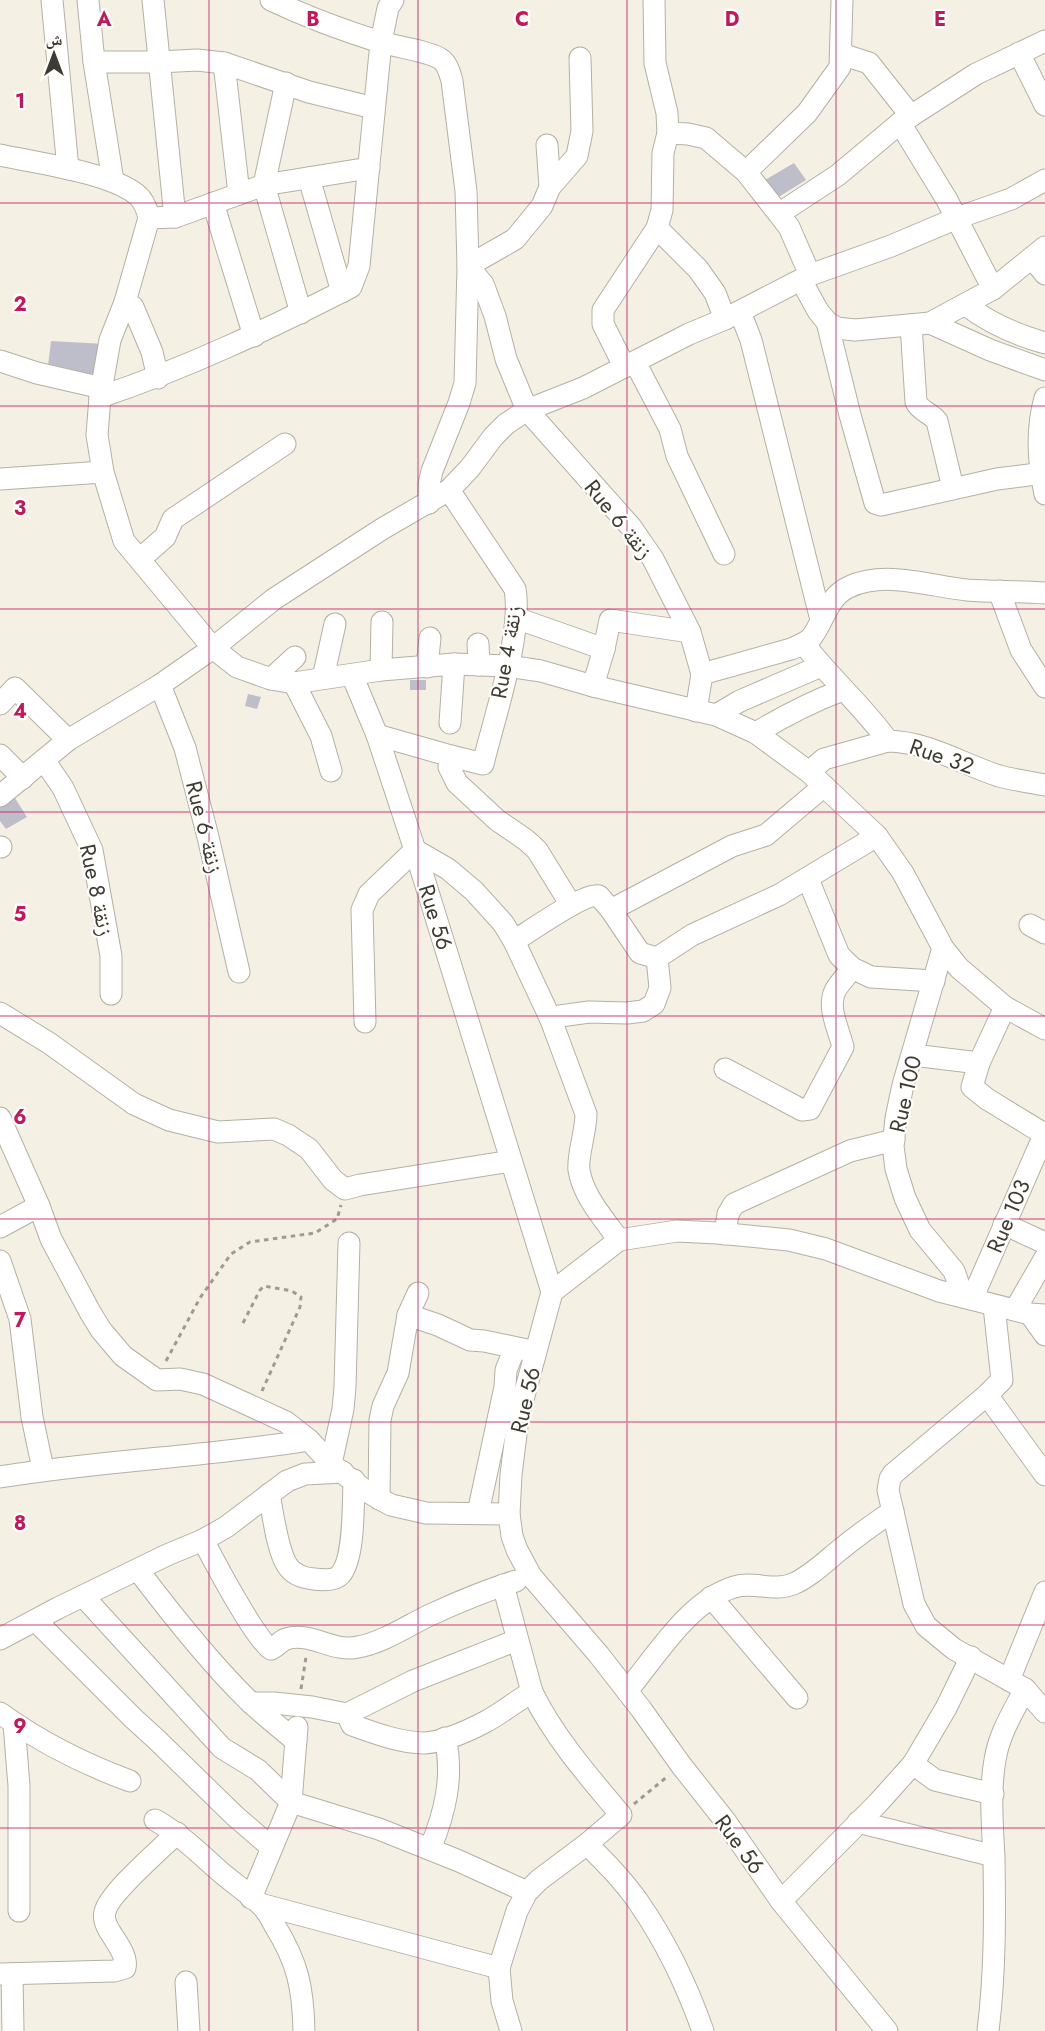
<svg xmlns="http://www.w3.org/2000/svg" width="1045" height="2031" font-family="Jost,'Noto Naskh Arabic',sans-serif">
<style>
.building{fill:#bebeca}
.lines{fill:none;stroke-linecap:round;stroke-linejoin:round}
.minor-casing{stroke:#b5b0a4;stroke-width:23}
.path{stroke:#9f9b92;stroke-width:3;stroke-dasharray:4.5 4.5;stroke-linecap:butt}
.minor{stroke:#fff;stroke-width:21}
.grid{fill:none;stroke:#c2185b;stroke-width:1.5;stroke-opacity:0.55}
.labels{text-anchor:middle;stroke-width:4.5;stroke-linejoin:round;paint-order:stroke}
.street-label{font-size:22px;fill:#3d3b36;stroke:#fffefb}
.grid-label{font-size:20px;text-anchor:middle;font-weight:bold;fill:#c2185b;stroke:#fffefb;stroke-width:4.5;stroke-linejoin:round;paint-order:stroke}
</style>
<rect width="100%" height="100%" fill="#f5f0e4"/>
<g class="building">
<path d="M794,163L806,180L777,198L765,180Z"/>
<path d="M51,341L105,344L99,378L47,374Z"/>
<rect x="410" y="680" width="16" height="10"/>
<path d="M248,694L261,697L257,709L245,706Z"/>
<path d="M13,795L27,817L6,829L0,821V803Z"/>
</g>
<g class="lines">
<g class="minor-casing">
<g id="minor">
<path d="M52,0L68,169"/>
<path d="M88,0L94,62L113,181"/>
<path d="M153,0L175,217"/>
<path d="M271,0C307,17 342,30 380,42C394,46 433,52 442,60C448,65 450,74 452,81L466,191L468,266L483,284L495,316L506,359L527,410L631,527L653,559L690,632L702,674L696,711"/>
<path d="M654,0L655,63L667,113L668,133L688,134L706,138L746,172L789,227L810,275"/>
<path d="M1019,53L1045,105"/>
<path d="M841,54L869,63L911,116"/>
<path d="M94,62H159L197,60L224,63L309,92L374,108"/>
<path d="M224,63L239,194"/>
<path d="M286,83L264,185L301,313"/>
<path d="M900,123L947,200L993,289"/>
<path d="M547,145L550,187"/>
<path d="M0,155C36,163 108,172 136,194C144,200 147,209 149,218L125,302L110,340L100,397L97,435L103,472L124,541L213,648L237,667L271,679L294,683L381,670L454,664L507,666L541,671L593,686L716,715L756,733L809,772L877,836L903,873L943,948L959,968L1005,1007L1045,1029"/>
<path d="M746,172L807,113L840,67L842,0"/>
<path d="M309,178L342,292"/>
<path d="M213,203L254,336"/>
<path d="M780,213L838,175L900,123L976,74L1045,41"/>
<path d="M149,218L175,217L264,185L369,168"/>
<path d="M657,228L698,269L715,293L725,319"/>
<path d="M1032,258L1045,274"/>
<path d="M801,280L818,311L827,322L837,328L855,330L930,323L993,289L1045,247"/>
<path d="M125,302L133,307L152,352L158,378"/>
<path d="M966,305C989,323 1017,335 1045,343"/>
<path d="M740,312L751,340L821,620"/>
<path d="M827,322L850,415L875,503L881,505L997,479L1045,473"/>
<path d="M930,323L990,350L1045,370"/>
<path d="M911,325L916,402C920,411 931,413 937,421L953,488"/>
<path d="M0,361L37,373L102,388"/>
<path d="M635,362L670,429L677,456L724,554"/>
<path d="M624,366L603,324V310L657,228L662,210L663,153L668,133"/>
<path d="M100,397C187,368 269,329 351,287L359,266L381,42L388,8L393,0"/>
<path d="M1045,398C1036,430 1038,462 1045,494"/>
<path d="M0,479L103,472"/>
<path d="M449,490L515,589C523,634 494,718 483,764L451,756"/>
<path d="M429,503V484L432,471L459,403L465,383L468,266L515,239L542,206L550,187L577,156L582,131L580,58"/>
<path d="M140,559L165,537L173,519L285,444"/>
<path d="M999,591L1021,650L1045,687"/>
<path d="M516,618L604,649"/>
<path d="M478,644L479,665"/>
<path d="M804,644C830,678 863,706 888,741"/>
<path d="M427,667L430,638"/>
<path d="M381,670L382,622"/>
<path d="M702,674L791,649C798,646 805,644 811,638C824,622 827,597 849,587C885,570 929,586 967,590C993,592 1019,591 1045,593"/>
<path d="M352,675L377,735L415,850L552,1292L518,1418L511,1475L509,1514L512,1536L517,1550L531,1576L599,1655L641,1709L681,1765L726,1822L781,1901L887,2031"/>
<path d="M323,678L335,624"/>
<path d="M271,679L295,657"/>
<path d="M294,683L321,736L331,771"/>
<path d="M160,685L185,748L208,837L239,972"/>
<path d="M593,686L604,649L610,620L690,632"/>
<path d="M0,704L15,688L68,740"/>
<path d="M716,715L740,701L821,666"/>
<path d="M450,723L454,664"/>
<path d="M756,733C784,716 813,701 843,690"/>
<path d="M377,735L451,756L449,767L457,783L497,820L526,840L537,850L571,905"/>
<path d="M0,755L23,778"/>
<path d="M44,760L63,788L92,850L111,956V994"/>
<path d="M809,772L824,759L888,741C928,742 962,764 999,776C1014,780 1030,782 1045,785"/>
<path d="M0,796L68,740L160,685L213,648L274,599L382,529L449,490L470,468L493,437L506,424L527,410L583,388L689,334L725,319L810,275L891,246L957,218L1011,199L1045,180"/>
<path d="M0,847H1"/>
<path d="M808,879L839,955L852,968L871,977L934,981"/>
<path d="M611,910L640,953L657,958"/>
<path d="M1030,925L1045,933"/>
<path d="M514,941C529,932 585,892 599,896L611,910L732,846L766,835L824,786"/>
<path d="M943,948L903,1085L896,1118L893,1146L896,1169L905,1198L920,1230L954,1271L963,1297"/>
<path d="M1005,1007L979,1063L972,1087L987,1099L1044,1134"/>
<path d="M0,1013L49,1043L134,1104L169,1120L218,1132L274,1129L288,1135L309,1149L333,1180L345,1189L360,1185L511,1161"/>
<path d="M551,1020L560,1016L589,1012L627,1013L643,1011L654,1004L660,988L657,958L692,935L779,895L877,836"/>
<path d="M365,1022L362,910L369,894L415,850L448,869L474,891L503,923L514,941L551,1020L586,1114C586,1131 577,1157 579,1170C583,1196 604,1219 619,1240"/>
<path d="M913,1055L979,1063"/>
<path d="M725,1069L802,1110L810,1109L843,1047C839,1030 827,1008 835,991C839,983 847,976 852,968"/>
<path d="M0,1118L39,1206L51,1239L90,1312L101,1330L123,1356L157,1380L180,1379L203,1384L286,1422L309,1440L331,1464L366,1491L391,1505L426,1513L509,1514"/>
<path d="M1004,1224L1045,1243"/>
<path d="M0,1227L39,1206"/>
<path d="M725,1234L728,1214L734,1204L850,1151L894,1140"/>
<path d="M0,1261L20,1319L32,1417L43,1469"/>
<path d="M552,1292L619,1240L677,1231L718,1233L789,1240L826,1249L939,1291L1030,1314L1045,1315"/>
<path d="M972,1299L1045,1133"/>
<path d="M994,1306L1002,1380L987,1395L893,1474L890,1479L888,1490L914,1604L926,1626L954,1649L1025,1689L1045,1712"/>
<path d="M1015,1310L1045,1258"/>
<path d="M1030,1314L1045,1335"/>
<path d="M408,1315L438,1325L470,1340L484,1341L527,1350"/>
<path d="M987,1395L1045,1475"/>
<path d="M331,1464L343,1409L345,1387L349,1243"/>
<path d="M0,1477C102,1460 206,1457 309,1440"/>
<path d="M269,1494C273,1514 277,1549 287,1565C293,1575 303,1578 314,1579C322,1580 335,1581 340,1575C355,1559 353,1502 354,1480"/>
<path d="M379,1499L380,1420L383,1406L398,1373L408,1315L418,1293"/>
<path d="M478,1513L505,1387L506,1370L515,1348"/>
<path d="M203,1540C213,1559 257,1643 271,1649C277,1647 280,1641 286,1639C311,1631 333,1653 358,1647C384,1642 407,1626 430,1615C458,1602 487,1590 516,1581"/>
<path d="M138,1570C172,1615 209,1662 249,1701C264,1715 280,1728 296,1741"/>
<path d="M503,1585L532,1692C554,1737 589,1777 621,1815L587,1844C605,1862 624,1881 639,1903C666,1942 687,1986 703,2031"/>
<path d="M83,1596L222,1748L258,1770L291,1802L379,1829L459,1861L527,1892"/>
<path d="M711,1597L797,1698"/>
<path d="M36,1621L134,1719L156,1739L235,1816L271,1847"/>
<path d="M0,1639L58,1608L167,1555L203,1540L226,1527L287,1481L305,1474L343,1472"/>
<path d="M1009,1680L1045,1592"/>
<path d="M627,1691C657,1655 689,1601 734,1587C754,1581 774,1592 793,1584C810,1577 827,1560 841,1549C858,1535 875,1523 893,1511"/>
<path d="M251,1703H274L312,1707L347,1714L413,1681L517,1640"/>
<path d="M0,1713C40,1742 84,1764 130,1781"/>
<path d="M347,1714L352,1725C374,1733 401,1743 424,1743C443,1742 468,1731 485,1722C502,1713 516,1701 532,1692"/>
<path d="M14,1724L19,1786V1911"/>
<path d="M913,1764L935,1780L993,1794"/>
<path d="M155,1820C178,1833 196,1850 216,1868C230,1881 246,1891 259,1903C266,1909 271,1918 275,1926C298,1963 303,1988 304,2031"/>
<path d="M858,1822L994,1856"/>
<path d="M430,1849C445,1813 454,1776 445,1738"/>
<path d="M251,1898L291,1802L297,1727"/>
<path d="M781,1901L878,1803L913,1764L946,1708L971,1657"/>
<path d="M260,1904L499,1968"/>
<path d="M0,1974L114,1971L125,1968C128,1955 115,1941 109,1930C106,1925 103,1919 105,1912C108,1894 162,1848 177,1833"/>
<path d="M12,1974L13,2031"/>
<path d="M186,1982L189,2031"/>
<path d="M511,2031L502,2001L499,1968L517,1911L527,1892L539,1880L587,1844"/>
<path d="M988,2031C995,1975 995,1918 994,1861C993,1829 989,1793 995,1760C999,1734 1013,1712 1025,1689"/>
</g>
</g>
<g class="path">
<path d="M243,1323L260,1290L264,1286L292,1291L301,1297L300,1307L262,1391"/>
<path d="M166,1361L200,1298L231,1254L250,1242L315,1233L337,1219L341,1205"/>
<path d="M301,1689L306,1657"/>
<path d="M634,1804L668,1776"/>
</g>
<use href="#minor" class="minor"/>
</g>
<path class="grid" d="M209,0V2031M418,0V2031M627,0V2031M836,0V2031M0,203H1045M0,406H1045M0,609H1045M0,812H1045M0,1016H1045M0,1219H1045M0,1422H1045M0,1625H1045M0,1828H1045"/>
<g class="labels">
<g class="street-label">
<text transform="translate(619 519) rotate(51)" y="8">Rue 6 زنقة</text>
<text transform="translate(506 652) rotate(-80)" y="8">Rue 4 زنقة</text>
<text transform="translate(942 756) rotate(19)" y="8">Rue 32</text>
<text transform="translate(205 827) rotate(76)" y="8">Rue 6 زنقة</text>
<text transform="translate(97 890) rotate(78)" y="8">Rue 8 زنقة</text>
<text transform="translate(436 917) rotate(73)" y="8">Rue 56</text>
<text transform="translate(905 1094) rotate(-77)" y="8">Rue 100</text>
<text transform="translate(1008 1216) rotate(-67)" y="8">Rue 103</text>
<text transform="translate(525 1400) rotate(-77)" y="8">Rue 56</text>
<text transform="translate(740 1844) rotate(54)" y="8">Rue 56</text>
</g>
</g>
<g class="grid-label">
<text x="104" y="26">A</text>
<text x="313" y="26">B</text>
<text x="522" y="26">C</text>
<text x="732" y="26">D</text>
<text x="940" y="26">E</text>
<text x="20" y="108">1</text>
<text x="20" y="311">2</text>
<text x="20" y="515">3</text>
<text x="20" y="718">4</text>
<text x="20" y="921">5</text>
<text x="20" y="1124">6</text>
<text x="20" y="1327">7</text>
<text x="20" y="1530">8</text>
<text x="20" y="1733">9</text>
</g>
<g transform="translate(54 54)" stroke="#fffefb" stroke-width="4.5" paint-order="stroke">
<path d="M0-4.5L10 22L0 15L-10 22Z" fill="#3d3b36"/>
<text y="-9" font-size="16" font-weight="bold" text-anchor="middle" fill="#3d3b36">ش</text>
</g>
</svg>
